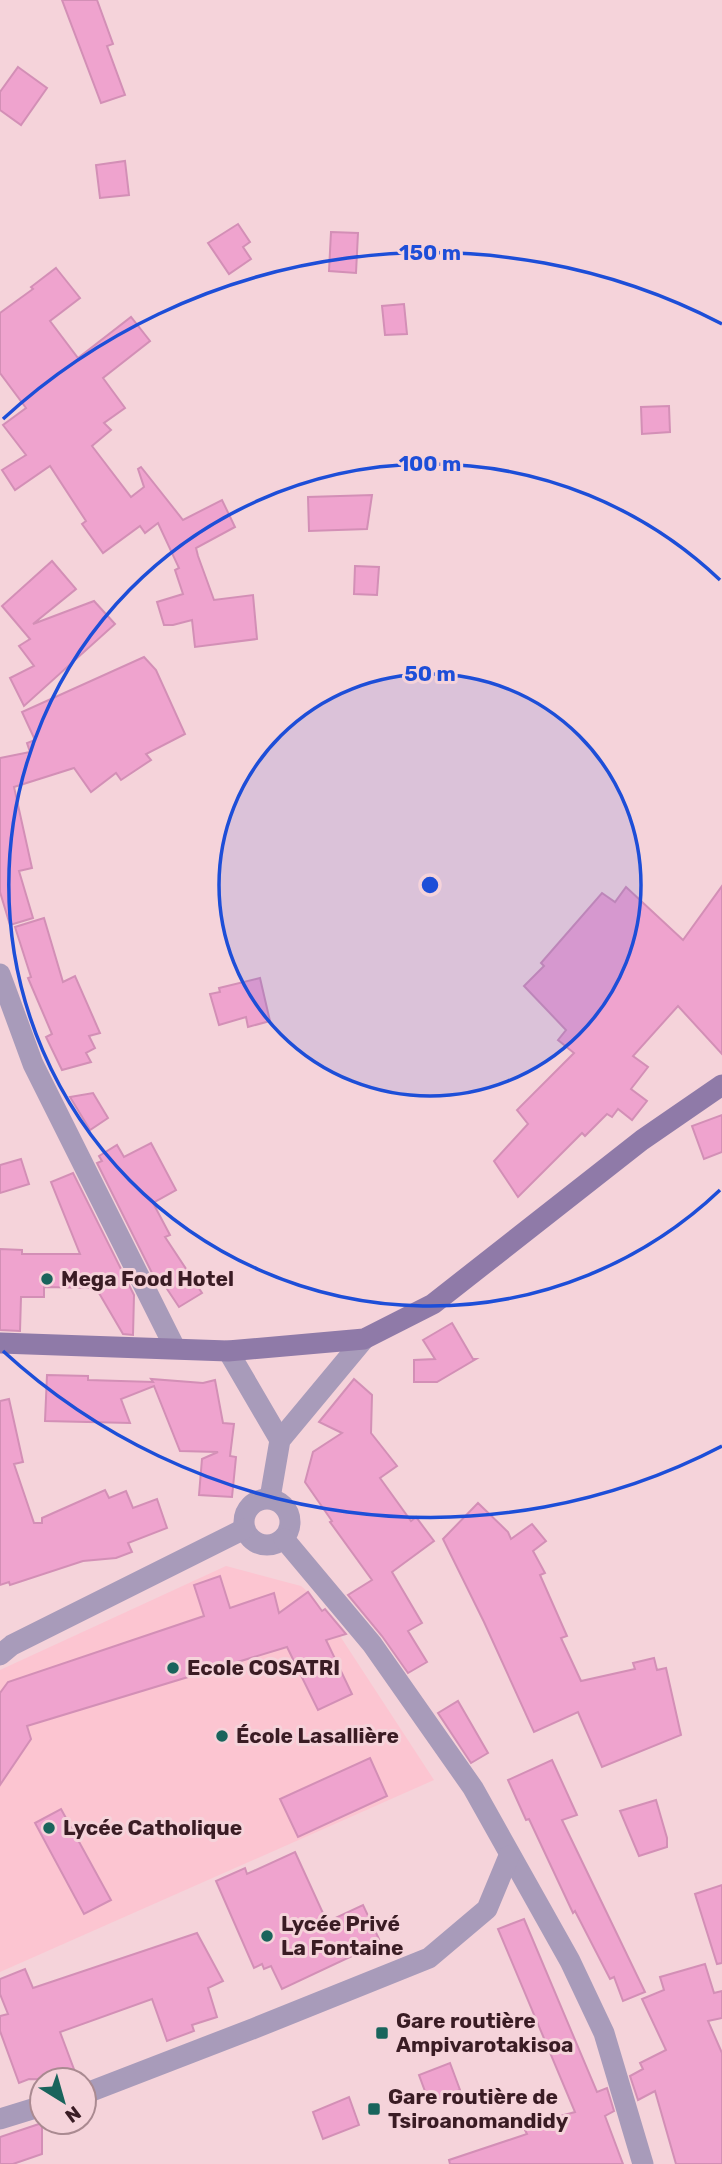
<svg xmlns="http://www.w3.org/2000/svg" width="722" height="2164" font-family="Rubik,sans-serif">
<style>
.built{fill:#fcc5d1}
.building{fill:#efa3ce;stroke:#d38fb6;stroke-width:2}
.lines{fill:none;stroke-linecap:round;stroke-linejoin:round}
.street{stroke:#a89bba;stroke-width:21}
.secondary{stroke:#8f7aa8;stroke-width:21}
.ring{fill:none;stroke:#1d4ed8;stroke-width:3.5}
.poi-dot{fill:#19645c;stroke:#f5d3da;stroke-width:2.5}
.labels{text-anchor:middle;stroke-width:6;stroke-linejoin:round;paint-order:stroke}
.poi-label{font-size:21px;font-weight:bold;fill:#3a1c24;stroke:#f5d3da;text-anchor:start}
.centre{fill:#1d4ed8;stroke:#f5d3da;stroke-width:3.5}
.ring-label{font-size:21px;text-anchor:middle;font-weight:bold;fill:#1d4ed8;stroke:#f5d3da;stroke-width:6;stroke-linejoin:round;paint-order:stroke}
</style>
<rect width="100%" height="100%" fill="#f5d3da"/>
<path class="built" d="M226,1566L301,1586L308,1592L340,1636L434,1780L0,1972V1670Z"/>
<g class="building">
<path d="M62,0H97L113,44L107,46L125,95L101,103Z"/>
<path d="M18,67L47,88L21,125L0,110V92Z"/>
<path d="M125,161L129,195L100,198L96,165Z"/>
<path d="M238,224L250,242L243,247L251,259L229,274L208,243Z"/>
<path d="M331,232L358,233L356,273L329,271Z"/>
<path d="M56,268L80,298L50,321L78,358L131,317L150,341L103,378L125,408L104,423L111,430L92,446L131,497L144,487L138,469L141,467L183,520L222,500L235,527L196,548L198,556L214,600L253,595L257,639L195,647L192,620L173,625H164L157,602L183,594L175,570L179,568L158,523L145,533L140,526L103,553L82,524L86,521L50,466L15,490L2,470L26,455L3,425L26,408L0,373V313L33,289L31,287Z"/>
<path d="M404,304L407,334L385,335L382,306Z"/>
<path d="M669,406L670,432L642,434L641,407Z"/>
<path d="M372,495L367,529L309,531L308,497Z"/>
<path d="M52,561L76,589L33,624L94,601L115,624L24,706L10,678L34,666L19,646L30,639L2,606Z"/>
<path d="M355,566L379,567L377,595L354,594Z"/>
<path d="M144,657L156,670L185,734L146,754L151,760L121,780L116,773L91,792L74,768L14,787L32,868L19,871L33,918L10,925L0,892V758L30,752L27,743L35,740L22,712Z"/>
<path d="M722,886V1054L678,1006L633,1056L648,1067L631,1089L647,1101L632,1120L618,1109L612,1117L607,1114L585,1136L582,1133L518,1197L494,1161L528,1124L517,1110L574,1053L558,1040L566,1030L524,986L544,966L541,963L602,893L615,902L626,887L683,940Z"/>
<path d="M44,918L63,982L75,976L100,1033L89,1036L95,1048L86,1053L91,1062L62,1070L46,1037L52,1034L28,978L31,977L15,927Z"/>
<path d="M260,978L270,1021L248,1027L246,1017L219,1025L210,994L220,992L219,988Z"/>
<path d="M93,1093L108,1118L90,1130L70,1097Z"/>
<path d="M722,1115V1152L704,1159L692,1126Z"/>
<path d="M151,1143L176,1190L153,1203L170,1235L165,1237L202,1293L179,1307L161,1280L157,1283L97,1163L102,1161L99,1156L117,1145L124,1157Z"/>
<path d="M21,1159L29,1184L0,1193V1165Z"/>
<path d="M73,1173L134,1295L133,1335L123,1334L96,1288L44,1287V1297H21L20,1331L0,1330V1249L22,1250V1254H80L51,1182Z"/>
<path d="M452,1323L473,1359H476L437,1382H414V1360L435,1359L423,1340Z"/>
<path d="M47,1375L88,1376V1380L153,1382L151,1379L203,1383L215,1380L223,1423L234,1424L230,1456L236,1457L232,1497L199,1495L202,1459L218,1452L180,1451L154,1386L121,1399L130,1423L45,1421Z"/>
<path d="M354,1379L372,1395L371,1433L397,1466L380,1478L411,1521L416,1517L434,1541L392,1572L422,1623L408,1631L427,1662L408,1673L382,1636L348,1595L372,1580L330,1522L332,1521L305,1482L313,1452L342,1433L319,1422Z"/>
<path d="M9,1399L23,1462L14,1464L34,1523H42V1518L105,1490L109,1498L126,1491L133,1508L157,1499L167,1528L128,1543L132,1552L116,1558L83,1561L10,1585L9,1582L0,1585V1401Z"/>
<path d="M478,1503L508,1532L511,1539L532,1524L546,1541L533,1551L545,1573L540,1575L567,1636L561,1638L581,1681L635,1669L633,1663L654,1658L657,1670L666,1668L681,1735L602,1767L578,1712L534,1732L484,1622L443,1539Z"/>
<path d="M220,1576L230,1608L274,1593L279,1613L308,1592L322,1611L325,1609L346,1634L326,1640L352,1694L318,1710L287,1647L27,1726L31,1739L0,1785V1693L8,1682L204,1616L194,1585Z"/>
<path d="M458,1701L488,1753L471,1763L438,1713Z"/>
<path d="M370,1758L387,1796L298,1837L280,1799Z"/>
<path d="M552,1760L577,1815L562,1820L645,1992L623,2001L614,1977L610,1979L575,1911L573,1913L529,1819L526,1820L508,1780Z"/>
<path d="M656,1800L667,1838V1847L639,1856L620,1811Z"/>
<path d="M61,1809L111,1900L84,1914L35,1823Z"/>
<path d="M295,1852L327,1922L363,1905L379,1939L367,1944L369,1948L282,1989L271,1966L264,1969L262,1964L254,1968L216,1881L245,1868L247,1874Z"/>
<path d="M722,1885V1963L717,1964L695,1894Z"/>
<path d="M524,1919L597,2092L607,2088L614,2111L605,2116L623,2164H450L449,2160L527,2134L525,2130L543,2124L542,2121L575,2112L498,1929Z"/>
<path d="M197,1933L223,1981L208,1988L217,2017L192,2025L194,2031L167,2041L152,1999L60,2032L78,2080L29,2079L19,2083L0,2031V2016L8,2014L0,1994V1979L25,1969L33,1988Z"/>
<path d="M705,1964L714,1993L722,1991V2018L708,2021L722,2053V2164H676L655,2091L638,2100L630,2076L643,2069L640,2063L666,2050L642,1999L664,1990L660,1977Z"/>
<path d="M450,2063L460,2090L429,2102L419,2075Z"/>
<path d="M349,2097L359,2125L323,2139L313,2112Z"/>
<path d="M42,2123V2154L13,2164H0V2137Z"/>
</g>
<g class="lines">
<g class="street">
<path d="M0,974L33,1064L175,1348"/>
<path d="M228,1351L280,1440"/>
<path d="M270,1498L280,1440L364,1339"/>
<circle cx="267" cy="1522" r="23"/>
<path d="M284,1539L372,1644L473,1788L570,1961L604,2033L643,2164"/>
<path d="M0,1655L12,1645L244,1529"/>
<path d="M84,2094L255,2028L429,1958L487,1909L509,1856"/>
<path d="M0,2119L42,2106"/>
</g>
<path class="secondary" d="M0,1343L228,1351L364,1339L433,1304L642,1140L722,1085"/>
</g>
<circle cx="430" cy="885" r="211" fill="#1d4ed8" fill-opacity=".12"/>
<g class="ring">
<circle cx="430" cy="885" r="211"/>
<path d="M720 1190A421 421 0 1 1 720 580"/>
<path d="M722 1446A632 632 0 0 1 3 1351M3 419A632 632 0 0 1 722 324"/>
</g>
<g class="poi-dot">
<circle cx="47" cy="1279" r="7"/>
<circle cx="173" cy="1668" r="7"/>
<circle cx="222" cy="1736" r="7"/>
<circle cx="49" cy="1828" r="7"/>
<circle cx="267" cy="1936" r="7"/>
<rect x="375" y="2026" width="14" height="14" rx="3.5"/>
<rect x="367" y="2102" width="14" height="14" rx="3.5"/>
</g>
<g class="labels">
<g class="poi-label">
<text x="61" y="1286">Mega Food Hotel</text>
<text x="187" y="1675">Ecole COSATRI</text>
<text x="236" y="1743">École Lasallière</text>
<text x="63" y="1835">Lycée Catholique</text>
<text x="281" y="1931">Lycée Privé<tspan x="281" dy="24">La Fontaine</tspan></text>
<text x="396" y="2028">Gare routière<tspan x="396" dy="24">Ampivarotakisoa</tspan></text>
<text x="388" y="2104">Gare routière de<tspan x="388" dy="24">Tsiroanomandidy</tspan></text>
</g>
</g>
<circle cx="430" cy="885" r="10" class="centre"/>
<g class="ring-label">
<text x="430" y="260">150 m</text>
<text x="430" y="471">100 m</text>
<text x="430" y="681">50 m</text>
</g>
<g transform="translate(63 2101) rotate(143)"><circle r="33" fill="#f5d3da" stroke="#aa8a91" stroke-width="2"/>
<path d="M0-5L12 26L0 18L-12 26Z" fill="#19645c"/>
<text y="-10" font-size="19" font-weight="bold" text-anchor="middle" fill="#3a1c24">N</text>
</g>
</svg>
